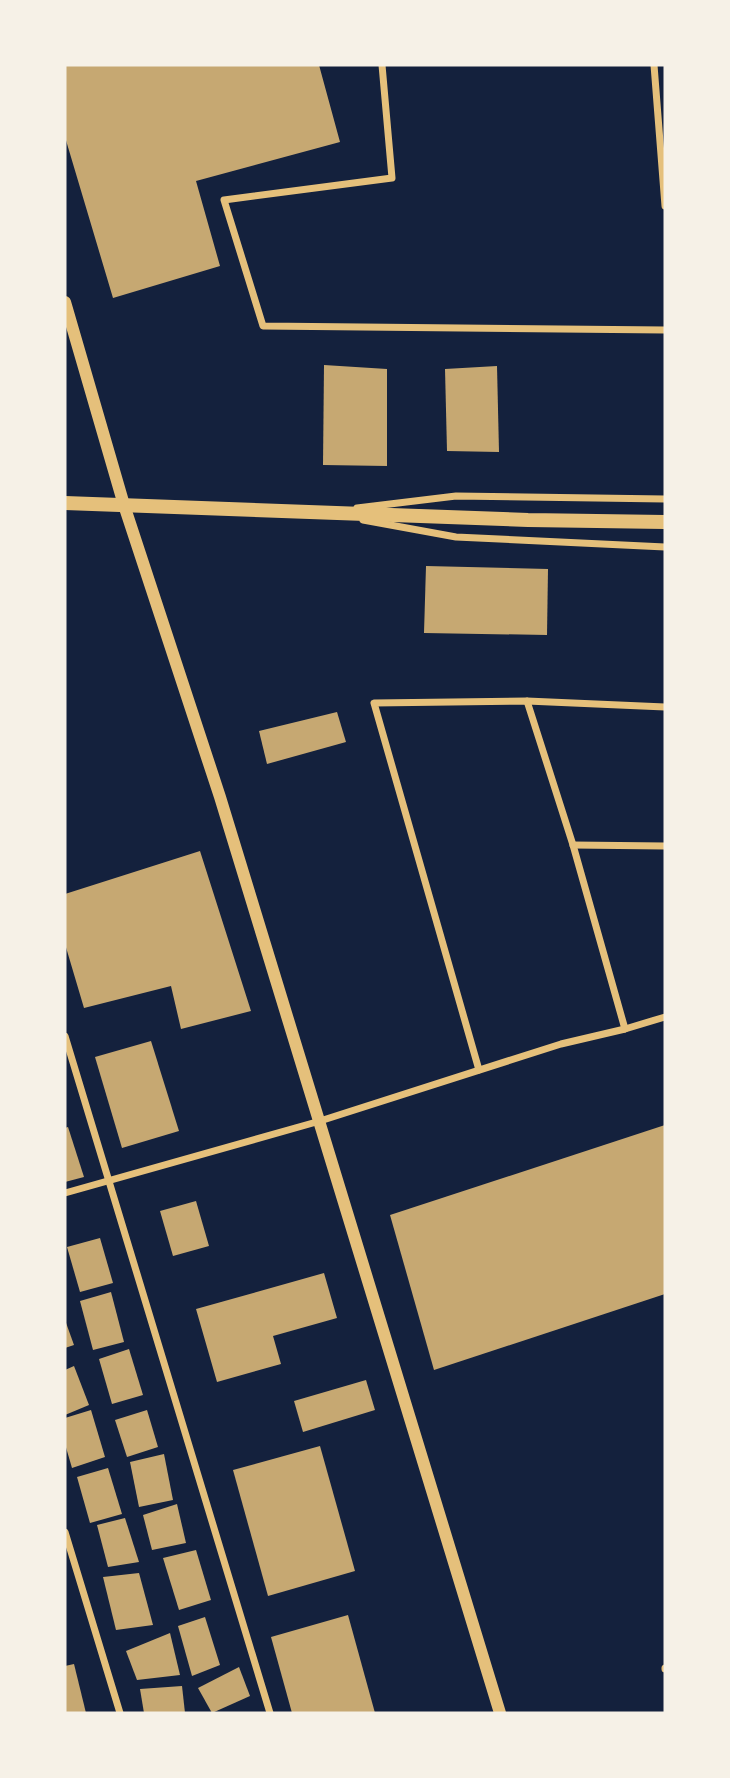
<svg xmlns="http://www.w3.org/2000/svg" width="730" height="1778" font-family="Lato,sans-serif">
<style>
.building{fill:#c6a872}
.lines{fill:none;stroke-linecap:round;stroke-linejoin:round}
.minor{stroke:#e5c07b;stroke-width:7}
.tertiary{stroke:#e5c07b;stroke-width:12}
.secondary{stroke:#e5c07b;stroke-width:14}
</style>
<rect width="100%" height="100%" fill="#14213d"/>
<g class="building">
<path d="M65,65H319L340,142L196,181L220,266L113,298L65,137Z"/>
<path d="M324,365L387,369V466L323,465Z"/>
<path d="M497,366L499,452L447,451L445,369Z"/>
<path d="M426,566L548,569L547,635L424,633Z"/>
<path d="M337,712L346,742L267,764L259,731Z"/>
<path d="M200,851L251,1011L181,1029L171,986L84,1008L65,944V894Z"/>
<path d="M151,1041L179,1131L122,1148L95,1057Z"/>
<path d="M665,1125V1294L434,1370L390,1215Z"/>
<path d="M68,1127L84,1177L65,1182V1128Z"/>
<path d="M196,1201L209,1246L173,1256L160,1211Z"/>
<path d="M100,1238L113,1283L80,1292L67,1247Z"/>
<path d="M324,1273L337,1318L273,1336L281,1364L217,1382L196,1309Z"/>
<path d="M111,1292L124,1342L93,1350L80,1301Z"/>
<path d="M65,1320L74,1345L65,1348Z"/>
<path d="M129,1349L143,1395L112,1404L99,1359Z"/>
<path d="M74,1366L89,1405L65,1415V1370Z"/>
<path d="M366,1380L375,1410L303,1432L294,1401Z"/>
<path d="M91,1410L105,1457L72,1468L65,1444V1418Z"/>
<path d="M147,1410L158,1447L127,1457L115,1420Z"/>
<path d="M320,1446L355,1571L268,1596L233,1470Z"/>
<path d="M164,1454L173,1500L139,1507L130,1462Z"/>
<path d="M108,1468L122,1514L90,1523L77,1477Z"/>
<path d="M177,1504L186,1543L152,1550L143,1515Z"/>
<path d="M125,1518L139,1562L108,1567L97,1525Z"/>
<path d="M196,1550L211,1600L179,1610L163,1558Z"/>
<path d="M139,1573L153,1625L116,1630L103,1577Z"/>
<path d="M348,1615L375,1713H292L271,1637Z"/>
<path d="M205,1617L220,1665L192,1676L178,1626Z"/>
<path d="M170,1633L180,1675L137,1680L126,1651Z"/>
<path d="M74,1664L86,1713H65V1666Z"/>
<path d="M239,1667L250,1696L212,1713L198,1688Z"/>
<path d="M182,1686L185,1713H144L140,1689Z"/>
</g>
<g class="lines">
<g class="minor">
<path d="M382,65L392,178L224,200L263,326L665,330"/>
<path d="M654,65L665,206"/>
<path d="M357,508L456,496L665,499"/>
<path d="M363,520L456,537L665,547"/>
<path d="M527,701L573,845L625,1029"/>
<path d="M573,845L665,846"/>
<path d="M65,1036L270,1713"/>
<path d="M479,1070L374,703L527,701L665,707"/>
<path d="M65,1193L320,1121L561,1044L625,1029L665,1017"/>
<path d="M65,1532L120,1713"/>
<path d="M665,1668V1669"/>
</g>
<path class="tertiary" d="M65,302L124,505L220,797L500,1713"/>
<path class="secondary" d="M65,503L528,520L665,522"/>
</g>
<rect width="730" height="1778" fill="none" stroke="#f6f1e7" stroke-width="133"/>
</svg>
